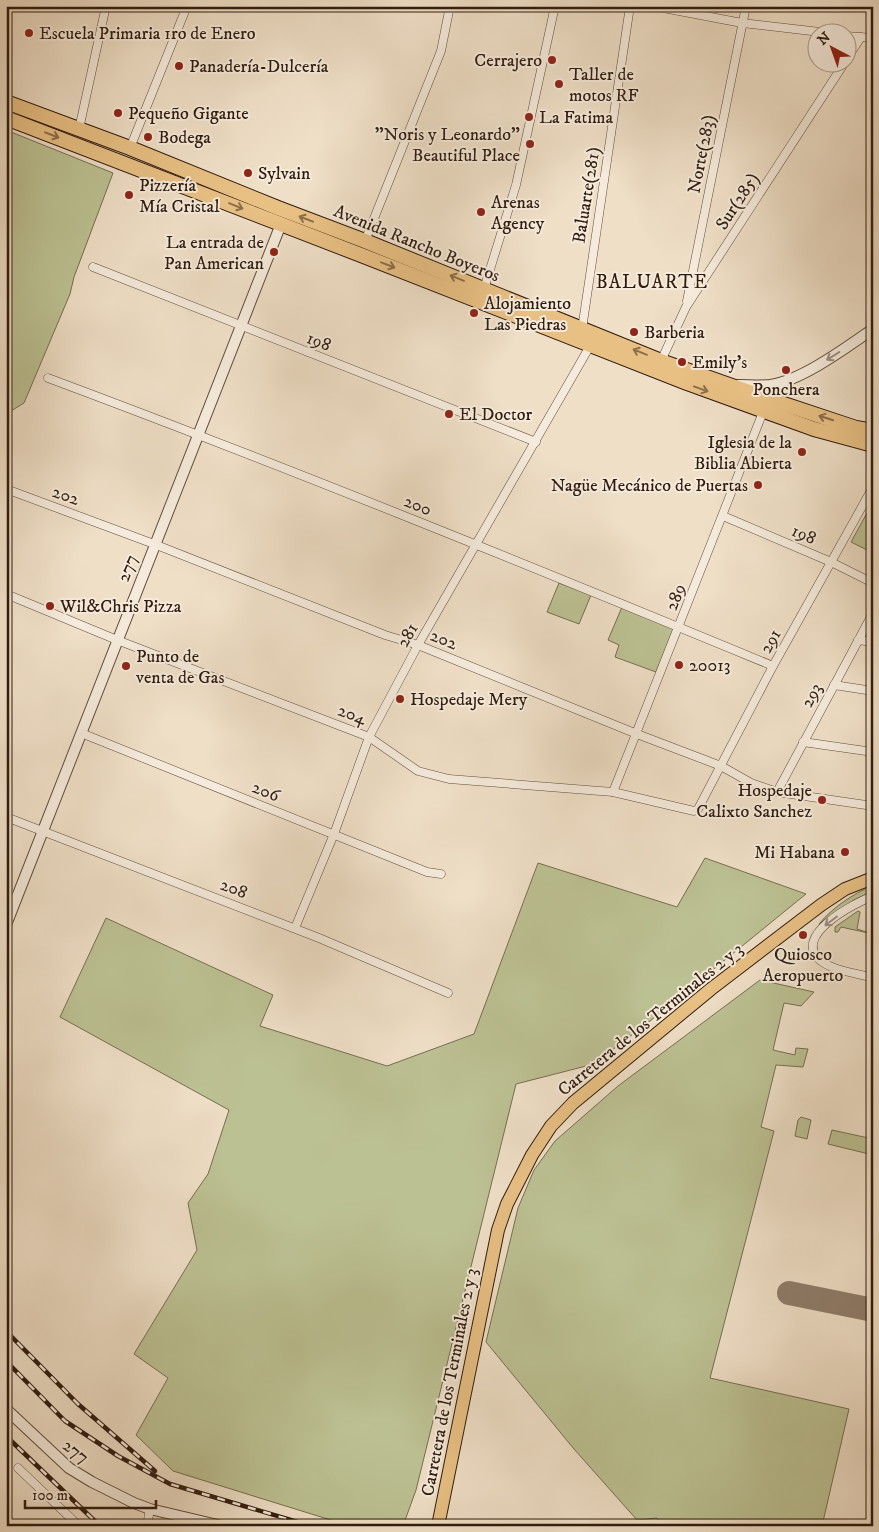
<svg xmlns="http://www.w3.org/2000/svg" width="879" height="1532" font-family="'IM FELL DW Pica',serif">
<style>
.green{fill:#bcc193;stroke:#766e51}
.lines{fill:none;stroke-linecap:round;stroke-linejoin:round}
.taxiway{stroke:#907e6b;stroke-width:24}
.minor-casing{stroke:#604d3d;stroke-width:9}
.tertiary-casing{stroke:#604d3d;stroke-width:12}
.primary-casing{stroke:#301c0f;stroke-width:14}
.trunk-casing{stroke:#301c0f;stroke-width:16}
.minor{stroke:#f5eadb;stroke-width:8}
.tertiary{stroke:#f5eadb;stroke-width:10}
.primary{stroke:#e8c084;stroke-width:12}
.trunk{stroke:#e8c084;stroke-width:14}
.rail-casing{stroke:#301c0f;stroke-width:4.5}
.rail{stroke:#f5eadb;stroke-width:2.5;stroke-dasharray:8;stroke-linecap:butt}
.oneway{stroke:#8c6e4a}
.oneway2{stroke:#9c8d7f}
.poi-dot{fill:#8f2418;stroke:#f5eadb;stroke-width:2}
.labels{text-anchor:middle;stroke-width:4;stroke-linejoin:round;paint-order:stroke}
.poi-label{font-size:18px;fill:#301c0f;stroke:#f5eadb;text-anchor:start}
.street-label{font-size:18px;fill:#301c0f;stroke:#f5eadb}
.neighbourhood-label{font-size:19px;letter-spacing:1px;fill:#301c0f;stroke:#f5eadb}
</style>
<rect width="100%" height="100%" fill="#efdfc7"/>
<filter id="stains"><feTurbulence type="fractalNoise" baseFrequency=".004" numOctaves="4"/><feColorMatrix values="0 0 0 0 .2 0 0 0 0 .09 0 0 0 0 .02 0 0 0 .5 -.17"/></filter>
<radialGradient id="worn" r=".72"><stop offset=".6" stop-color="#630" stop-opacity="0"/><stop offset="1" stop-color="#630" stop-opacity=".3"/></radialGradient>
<g class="green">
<path d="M6,130L113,173L74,277L70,294L24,403L6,414Z"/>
<path d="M873,502V553L851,542Z"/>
<path d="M559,583L591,595L579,624L547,612Z"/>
<path d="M622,607L674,628L656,672L615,657L619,645L608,640Z"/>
<path d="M705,858L806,894L650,1021L594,1064L516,1084L416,1490L403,1526H350L173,1471L136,1435L168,1378L134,1354L197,1250L188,1203L208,1174L229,1110L60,1017L106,918L273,995L260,1026L387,1066L474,1034L538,863L677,907Z"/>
<path d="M873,885V891L854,900L819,924C834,906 852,895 873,885Z"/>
<path d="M858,911L860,912L857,929L873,934L841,927L838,932H835V927Z"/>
<path d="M760,980L814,992L801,1006L784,1003L773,1050L795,1055L796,1048L808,1049L803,1067L776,1065L761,1127L774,1131L710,1378L849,1409L822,1526H663L657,1518L637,1520L574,1449L486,1342L518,1208L534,1170L555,1141L618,1086Z"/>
<path d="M801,1117L811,1120L807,1139L795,1136L798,1120Z"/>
<path d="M832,1130L873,1139V1155L828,1144Z"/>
</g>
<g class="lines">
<path class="taxiway" d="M789,1293L873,1310"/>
<g class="minor-casing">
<g id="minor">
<path d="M653,6L742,23L820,32"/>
<path d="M846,36L873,38"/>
<path d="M846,60L861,37"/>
<path d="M79,129L106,6"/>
<path d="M130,148L187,6"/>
<path d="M365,241L441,51L450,6"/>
<path d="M93,267L536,442"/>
<path d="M484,289L516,185L555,6"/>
<path d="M687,301L746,6"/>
<path d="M582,329L630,6"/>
<path d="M661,361L686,307L845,62"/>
<path d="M48,378C292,469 533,567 773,666"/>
<path d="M6,489L154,544L385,635L418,645L637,734L721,766L751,783L777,792L873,806"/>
<path d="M723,516L831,562L873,583"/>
<path d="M6,594L117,640L369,737L418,771L449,779L613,792L694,811L698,809L773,666L873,487"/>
<path d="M858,640L873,642"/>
<path d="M834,685L873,691"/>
<path d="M81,733L427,872L441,874"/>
<path d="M803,742L873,752"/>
<path d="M613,792L763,412"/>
<path d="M777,792L873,613"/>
<path d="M6,817L319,938L448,993"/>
<path d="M873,896C855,903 790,936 821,961C834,971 857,973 873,978"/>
<path d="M295,928L334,834L369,737L418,645L590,346"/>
<path d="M18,1468L79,1526"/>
<path d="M147,1526L150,1509"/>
</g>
</g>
<g class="tertiary-casing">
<g id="tertiary">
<path d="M739,385C749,385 760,386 770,385C801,381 847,347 873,329"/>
<path d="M6,925L281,224"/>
<path d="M6,1409L69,1468L92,1482L134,1503L150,1509L222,1526"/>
</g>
</g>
<g class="primary-casing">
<path id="primary" d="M438,1526L498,1230L507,1204L532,1155L551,1126L573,1103L711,989L821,905L845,889L873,878"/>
</g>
<g class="trunk-casing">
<g id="trunk">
<path d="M6,102L130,148L278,208L365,241L661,361L772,400L856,428L873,431"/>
<path d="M6,118L361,255L687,383L814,429L873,445"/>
</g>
</g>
<use href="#minor" class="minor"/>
<use href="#tertiary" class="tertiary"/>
<use href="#primary" class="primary"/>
<use href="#trunk" class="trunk"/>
<g class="rail-casing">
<g id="rail">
<path d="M6,1331L78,1404L155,1471"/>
<path d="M6,1361L65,1421L118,1456L170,1484L311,1526"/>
<path d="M6,1436L100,1526"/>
</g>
</g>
<use href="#rail" class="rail"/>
</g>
<defs><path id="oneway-shaft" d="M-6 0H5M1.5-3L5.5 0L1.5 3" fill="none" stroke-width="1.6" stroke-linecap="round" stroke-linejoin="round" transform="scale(1.25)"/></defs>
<g class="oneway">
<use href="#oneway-shaft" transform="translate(52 135) rotate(21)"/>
<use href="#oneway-shaft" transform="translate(236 206) rotate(22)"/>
<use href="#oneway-shaft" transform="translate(306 219) rotate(-159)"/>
<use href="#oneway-shaft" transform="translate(388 265) rotate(21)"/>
<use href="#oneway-shaft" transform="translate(457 278) rotate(-158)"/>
<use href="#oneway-shaft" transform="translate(640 352) rotate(-158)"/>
<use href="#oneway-shaft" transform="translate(701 389) rotate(20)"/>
<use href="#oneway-shaft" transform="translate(826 418) rotate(-162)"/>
</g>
<g class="oneway2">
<use href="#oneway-shaft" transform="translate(833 356) rotate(148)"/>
<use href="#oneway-shaft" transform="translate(831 921) rotate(143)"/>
</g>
<g class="poi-dot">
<circle cx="29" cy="33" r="5"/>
<circle cx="552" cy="60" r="5"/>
<circle cx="179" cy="66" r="5"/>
<circle cx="559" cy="84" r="5"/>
<circle cx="118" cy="113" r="5"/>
<circle cx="529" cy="117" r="5"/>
<circle cx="148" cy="137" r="5"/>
<circle cx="530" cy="144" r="5"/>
<circle cx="248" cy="173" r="5"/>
<circle cx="129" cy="195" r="5"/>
<circle cx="481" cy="212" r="5"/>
<circle cx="274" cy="252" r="5"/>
<circle cx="474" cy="313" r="5"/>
<circle cx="634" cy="332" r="5"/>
<circle cx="682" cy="362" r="5"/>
<circle cx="786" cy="370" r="5"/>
<circle cx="449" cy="414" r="5"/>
<circle cx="802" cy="452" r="5"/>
<circle cx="758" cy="485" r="5"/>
<circle cx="50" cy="606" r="5"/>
<circle cx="679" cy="665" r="5"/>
<circle cx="126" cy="666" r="5"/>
<circle cx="400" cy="699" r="5"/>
<circle cx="822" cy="800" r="5"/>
<circle cx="845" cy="852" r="5"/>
<circle cx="803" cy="935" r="5"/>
</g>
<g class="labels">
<g class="poi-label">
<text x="39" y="39">Escuela Primaria 1ro de Enero</text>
<text x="542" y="66" text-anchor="end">Cerrajero</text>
<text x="189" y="72">Panadería-Dulcería</text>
<text x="569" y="80">Taller de<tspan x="569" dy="21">motos RF</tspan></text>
<text x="128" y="119">Pequeño Gigante</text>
<text x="539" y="123">La Fatima</text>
<text x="520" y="140" text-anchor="end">"Noris y Leonardo"<tspan x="520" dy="21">Beautiful Place</tspan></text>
<text x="158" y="143">Bodega</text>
<text x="258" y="179">Sylvain</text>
<text x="139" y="191">Pizzería<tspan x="139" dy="21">Mía Cristal</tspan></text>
<text x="491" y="208">Arenas<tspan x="491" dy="21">Agency</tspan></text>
<text x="264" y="248" text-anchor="end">La entrada de<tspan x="264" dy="21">Pan American</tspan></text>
<text x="484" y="309">Alojamiento<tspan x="484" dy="21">Las Piedras</tspan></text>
<text x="644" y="338">Barberia</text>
<text x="692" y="368">Emily's</text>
<text x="786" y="395" text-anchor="middle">Ponchera</text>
<text x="459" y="420">El Doctor</text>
<text x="792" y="448" text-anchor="end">Iglesia de la<tspan x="792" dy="21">Biblia Abierta</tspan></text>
<text x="748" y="491" text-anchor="end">Nagüe Mecánico de Puertas</text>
<text x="60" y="612">Wil&amp;Chris Pizza</text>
<text x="136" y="662">Punto de<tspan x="136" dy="21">venta de Gas</tspan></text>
<text x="689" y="671">20013</text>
<text x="410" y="705">Hospedaje Mery</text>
<text x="812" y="796" text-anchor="end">Hospedaje<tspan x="812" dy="21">Calixto Sanchez</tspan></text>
<text x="835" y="858" text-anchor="end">Mi Habana</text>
<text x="803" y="960" text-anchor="middle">Quiosco<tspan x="803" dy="21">Aeropuerto</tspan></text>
</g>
<g class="street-label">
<text transform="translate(701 154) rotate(-79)" y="6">Norte(283)</text>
<text transform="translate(586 195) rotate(-81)" y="6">Baluarte(281)</text>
<text transform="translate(737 201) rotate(-57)" y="6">Sur(285)</text>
<text transform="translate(417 243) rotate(22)" y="6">Avenida Rancho Boyeros</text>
<text transform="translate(319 341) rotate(21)" y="6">198</text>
<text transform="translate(66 495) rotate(20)" y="6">202</text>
<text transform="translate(418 505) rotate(22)" y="6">200</text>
<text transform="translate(804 534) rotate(23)" y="6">198</text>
<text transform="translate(127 568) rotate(-69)" y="6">277</text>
<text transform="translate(675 597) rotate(-69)" y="6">289</text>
<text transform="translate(407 635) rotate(-61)" y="6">281</text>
<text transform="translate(444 639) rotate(22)" y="6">202</text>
<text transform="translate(770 641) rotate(-61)" y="6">291</text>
<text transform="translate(811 695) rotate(-62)" y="6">293</text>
<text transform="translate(352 714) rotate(21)" y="6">204</text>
<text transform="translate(266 791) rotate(22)" y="6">206</text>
<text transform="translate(234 888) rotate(21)" y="6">208</text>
<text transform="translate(650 1019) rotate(-39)" y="6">Carretera de los Terminales 2 y 3</text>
<text transform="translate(449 1382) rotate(-79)" y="6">Carretera de los Terminales 2 y 3</text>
<text transform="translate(76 1451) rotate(37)" y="6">277</text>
</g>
<g class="neighbourhood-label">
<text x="652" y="288">BALUARTE</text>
</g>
</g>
<rect width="879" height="1532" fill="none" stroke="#efdfc7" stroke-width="25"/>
<rect x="8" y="8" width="864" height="1517" fill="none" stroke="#301c0f" stroke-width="2.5"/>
<rect x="12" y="12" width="854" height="1507" fill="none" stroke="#301c0f"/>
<g transform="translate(832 48) rotate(319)"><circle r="24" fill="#f5eadb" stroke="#a69889"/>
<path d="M0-4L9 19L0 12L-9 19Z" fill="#8f2418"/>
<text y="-8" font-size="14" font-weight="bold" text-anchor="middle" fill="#301c0f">N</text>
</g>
<path d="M25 1500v8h131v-8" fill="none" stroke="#301c0f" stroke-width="2.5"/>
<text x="32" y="1500" font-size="15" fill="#301c0f" stroke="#f5eadb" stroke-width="4" paint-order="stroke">100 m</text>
<rect width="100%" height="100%" filter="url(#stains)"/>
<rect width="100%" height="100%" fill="url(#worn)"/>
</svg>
